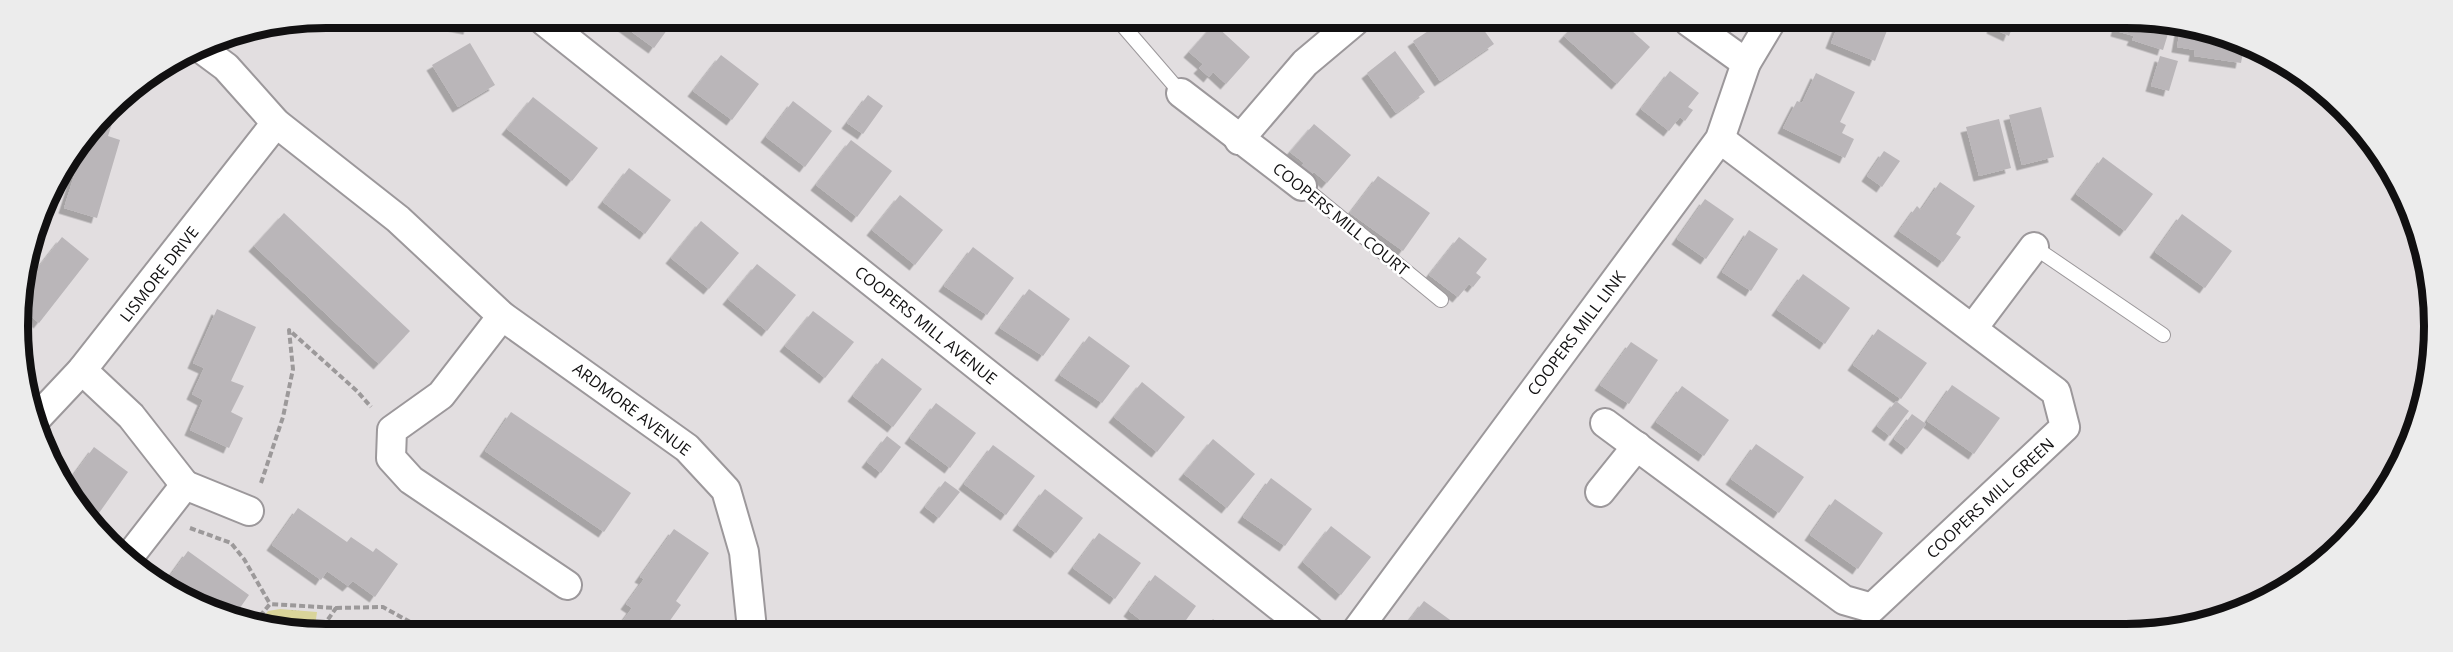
<svg xmlns="http://www.w3.org/2000/svg" width="2453" height="652" font-family="'Open Sans',sans-serif">
<style>
.grass{fill:url(#grass-tufts)}
.building{fill:#bab6b9;filter:url(#shadow)}
.lines{fill:none;stroke-linecap:round;stroke-linejoin:round}
.lane-casing{stroke:#9c989b;stroke-width:16}
.street-casing{stroke:#9c989b;stroke-width:32}
.path{stroke:#9c999a;stroke-width:4;stroke-dasharray:6 3;stroke-linecap:butt}
.lane{stroke:#fff;stroke-width:14}
.street{stroke:#fff;stroke-width:28}
.labels{text-anchor:middle;stroke-width:5;stroke-linejoin:round;paint-order:stroke}
.street-label{font-size:16px;fill:#111011;stroke:#fff}
.rim{fill:none;stroke:#111011;stroke-width:8}
</style>
<defs>
<pattern id="grass-tufts" width="24" height="20" patternUnits="userSpaceOnUse" patternTransform="scale(1.5)"><rect width="24" height="20" fill="#d9d49a"/><path d="M3 7l-1-3M5 7V3M7 7l1-3M15 17l-1-3M17 17v-4M19 17l1-3" fill="none" stroke="#b9b584"/></pattern>
<filter id="shadow"><feDropShadow dx="-5.5" dy="5.5" stdDeviation="0" flood-color="#0004"/></filter>
</defs>
<rect width="100%" height="100%" fill="#e2dee0"/>
<path class="grass" d="M280,609L317,612L315,627L266,628L258,625L268,611Z"/>
<g class="building">
<path d="M428,18H471L469,29L428,21Z"/>
<path d="M614,19H675L654,48Z"/>
<path d="M1442,22H1478L1494,44L1440,81L1413,41Z"/>
<path d="M1577,22H1622L1650,47L1617,84L1564,36Z"/>
<path d="M1839,23H1890L1875,61L1831,43Z"/>
<path d="M1994,23H2014L2009,36L1992,28Z"/>
<path d="M1214,24L1250,57L1226,84L1213,72L1209,77L1199,68L1203,64L1189,52Z"/>
<path d="M2118,24H2171L2163,50L2132,40L2134,36L2116,31Z"/>
<path d="M2181,24L2244,47L2241,63L2194,56L2195,50L2177,47Z"/>
<path d="M470,43L495,85L458,107L432,65Z"/>
<path d="M1395,51L1425,92L1396,113L1367,73Z"/>
<path d="M721,55L759,84L732,120L693,91Z"/>
<path d="M2160,56L2178,61L2169,91L2151,86Z"/>
<path d="M1670,71L1699,93L1688,107L1693,110L1685,121L1680,117L1669,131L1641,109Z"/>
<path d="M1816,73L1855,92L1840,122L1846,125L1842,133L1854,139L1845,158L1783,128L1797,101L1802,103Z"/>
<path d="M868,95L883,106L863,134L847,123Z"/>
<path d="M533,97L598,148L572,181L507,129Z"/>
<path d="M120,99L108,136L120,140L97,218L64,208L83,147Z"/>
<path d="M793,101L832,131L805,167L766,137Z"/>
<path d="M2041,107L2054,157L2022,165L2009,115Z"/>
<path d="M1999,119L2011,168L1979,176L1966,127Z"/>
<path d="M1314,124L1351,155L1327,183L1314,172L1310,176L1300,167L1304,163L1290,152Z"/>
<path d="M851,140L892,171L857,217L816,185Z"/>
<path d="M1884,151L1900,161L1882,187L1867,176Z"/>
<path d="M2103,157L2153,194L2125,231L2076,194Z"/>
<path d="M629,168L671,200L645,234L603,202Z"/>
<path d="M1378,176L1430,213L1403,251L1350,213Z"/>
<path d="M1940,182L1975,206L1956,234L1961,237L1943,262L1899,231L1917,206L1921,210Z"/>
<path d="M900,195L943,230L915,265L872,230Z"/>
<path d="M1705,199L1734,219L1706,259L1677,239Z"/>
<path d="M284,213L410,331L379,364L254,246Z"/>
<path d="M2182,214L2232,251L2205,288L2155,252Z"/>
<path d="M701,221L739,253L709,289L671,258Z"/>
<path d="M1749,230L1778,249L1751,291L1722,272Z"/>
<path d="M62,237L89,259L39,323L19,306L24,286Z"/>
<path d="M1459,237L1487,259L1476,273L1481,277L1473,287L1469,284L1458,297L1429,275Z"/>
<path d="M973,247L1014,278L987,315L944,286Z"/>
<path d="M757,264L796,295L767,331L728,299Z"/>
<path d="M1803,274L1850,308L1825,344L1777,310Z"/>
<path d="M1029,289L1070,319L1043,356L1000,328Z"/>
<path d="M217,309L256,327L231,381L244,386L231,412L243,418L229,448L190,430L203,400L192,394L204,368L193,363Z"/>
<path d="M813,311L854,342L825,378L785,346Z"/>
<path d="M1878,329L1927,363L1901,399L1853,365Z"/>
<path d="M1089,336L1130,366L1102,403L1060,375Z"/>
<path d="M1631,342L1658,360L1629,404L1600,385Z"/>
<path d="M882,358L922,389L893,427L853,396Z"/>
<path d="M1142,382L1185,417L1157,452L1114,417Z"/>
<path d="M1952,385L2000,418L1974,454L1927,421Z"/>
<path d="M1682,386L1729,420L1704,456L1656,422Z"/>
<path d="M1896,401L1909,411L1890,436L1877,426Z"/>
<path d="M936,403L976,433L950,468L910,438Z"/>
<path d="M511,412L631,493L604,532L485,451Z"/>
<path d="M1912,414L1926,424L1907,449L1894,439Z"/>
<path d="M887,436L901,447L881,473L867,462Z"/>
<path d="M1213,439L1255,474L1227,508L1184,474Z"/>
<path d="M1756,444L1804,477L1779,513L1731,479Z"/>
<path d="M993,445L1035,476L1006,515L964,484Z"/>
<path d="M94,447L128,472L92,523L81,513L67,484Z"/>
<path d="M1271,478L1312,509L1285,546L1243,517Z"/>
<path d="M945,481L960,492L939,518L925,507Z"/>
<path d="M1045,489L1083,518L1056,553L1018,525Z"/>
<path d="M1835,499L1883,533L1858,569L1810,535Z"/>
<path d="M298,508L347,542L351,537L373,552L376,548L398,564L375,597L353,581L348,586L327,571L321,580L272,545Z"/>
<path d="M1331,526L1371,557L1341,595L1303,562Z"/>
<path d="M674,529L709,553L676,601L681,605L664,629H617L632,608L626,604L644,579L640,577Z"/>
<path d="M1099,533L1141,563L1115,599L1073,568Z"/>
<path d="M188,551L249,595L235,615L196,599L198,596L170,576Z"/>
<path d="M1155,575L1196,606L1179,630H1154L1129,611Z"/>
<path d="M1424,601L1464,630H1402Z"/>
<path d="M1213,619L1226,630H1204Z"/>
</g>
<g class="lines">
<g class="lane-casing">
<g id="lane">
<path d="M1118,20L1181,93"/>
<path d="M1302,186L1441,300"/>
<path d="M2034,247L2163,335"/>
</g>
</g>
<g class="street-casing">
<g id="street">
<path d="M546,19L544,21L1309,630"/>
<path d="M1689,22L1746,63"/>
<path d="M199,47L226,67L276,123L398,219L502,316L687,448L726,490L744,552L752,629"/>
<path d="M1181,93L1302,186"/>
<path d="M1239,140L1305,63L1355,21"/>
<path d="M502,316L441,395L392,430L391,458L411,480L567,585"/>
<path d="M1973,328L2034,247"/>
<path d="M82,370L131,416L185,485"/>
<path d="M35,420L82,370L276,123"/>
<path d="M1605,423L1844,600L1872,608L2065,427L2056,392L1720,139"/>
<path d="M1600,492L1637,446"/>
<path d="M129,557L185,485L249,511"/>
<path d="M1357,630L1720,139L1746,63L1770,23"/>
</g>
</g>
<g class="path">
<path d="M261,483L283,417L293,369L289,330L357,391L371,407"/>
<path d="M190,528L231,543L244,559L270,604"/>
<path d="M336,608L383,607L421,628"/>
<path d="M254,623L270,604L336,608L322,628"/>
</g>
<use href="#lane" class="lane"/>
<use href="#street" class="street"/>
</g>
<g class="labels">
<g class="street-label">
<text transform="translate(1341 219) rotate(39)" y="6">COOPERS MILL COURT</text>
<text transform="translate(159 274) rotate(-52)" y="6">LISMORE DRIVE</text>
<text transform="translate(926 325) rotate(39)" y="6">COOPERS MILL AVENUE</text>
<text transform="translate(1576 333) rotate(-53)" y="6">COOPERS MILL LINK</text>
<text transform="translate(632 409) rotate(37)" y="6">ARDMORE AVENUE</text>
<text transform="translate(1990 498) rotate(-43)" y="6">COOPERS MILL GREEN</text>
</g>
</g>
<path d="M0 0H2453V652H0ZM326 28H2126A298 298 0 0 1 2424 326V326A298 298 0 0 1 2126 624H326A298 298 0 0 1 28 326V326A298 298 0 0 1 326 28Z" fill="#ececec" fill-rule="evenodd"/>
<path class="rim" d="M326 28H2126A298 298 0 0 1 2424 326V326A298 298 0 0 1 2126 624H326A298 298 0 0 1 28 326V326A298 298 0 0 1 326 28Z"/>
</svg>
